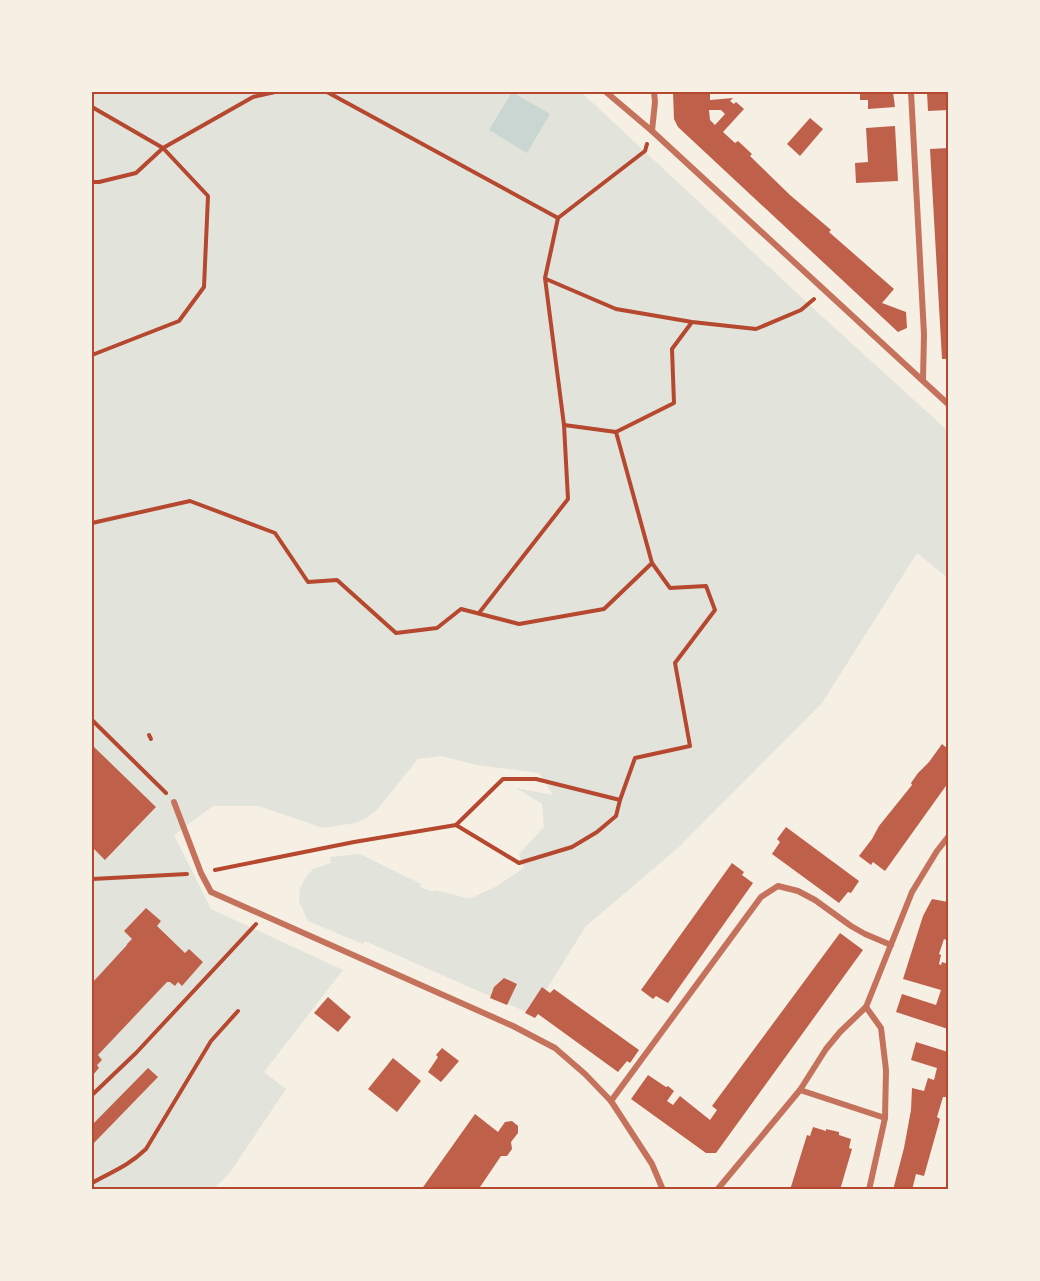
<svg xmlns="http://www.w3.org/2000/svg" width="1040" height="1281" font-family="Rubik,sans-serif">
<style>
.green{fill:#e2e4dc}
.water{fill:#c9d6d2}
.building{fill:#bf614a;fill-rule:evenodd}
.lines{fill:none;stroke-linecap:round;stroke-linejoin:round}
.path{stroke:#b5482f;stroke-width:4}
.minor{stroke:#c5725c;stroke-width:6}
.neatline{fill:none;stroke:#b5482f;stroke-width:2}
</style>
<rect width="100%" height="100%" fill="#f6efe4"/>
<path class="green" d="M92,92H581L815,310L948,431V578L917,553L822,703L678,848L586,926L546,990L526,1012L365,941L363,944L308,921L299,901L300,889L305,878L313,869L331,863L330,857L360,854L421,884L420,887L434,892L435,890L467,898H471L497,886L524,868L519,854L544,827L542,804L516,788L553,795L539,773L476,765L441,756L418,759L377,810L365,819L355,823L323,828L259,806H213L174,835L211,909L343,970L264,1072L286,1089L229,1174L213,1189H92V847L106,860L156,807L92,745Z"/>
<path class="water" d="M512,92L550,114L527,153L489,130Z"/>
<g class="building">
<path d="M673,92H710V100L733,98L730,101L734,104L736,102L744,109L723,132L735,143L738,141L752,154L750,156L790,195L831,230L829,232L894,289L882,303L906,312L907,328L898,332L678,127L674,119ZM709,110H721L725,114L715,125L710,120Z"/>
<path d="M860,92H893L895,107L868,109V100H860Z"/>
<path d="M927,92H948V110L928,111Z"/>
<path d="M810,118L823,129L800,156L787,144Z"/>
<path d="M895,126L898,181L856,183L855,163L868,162L866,128Z"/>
<path d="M948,148V359H942L930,149Z"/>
<path d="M942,744L948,749V783L885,871L873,862L871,865L859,856L872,839L879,826L912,785L911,783L918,773L929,762Z"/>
<path d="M92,745L156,807L105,860L92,847V831L94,828L92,825Z"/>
<path d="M786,827L859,881L851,893L848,892L839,903L772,854L780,842L777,839Z"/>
<path d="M732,863L744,872L742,875L753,883L668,1003L656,996L653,999L641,990Z"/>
<path d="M932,899L948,902L946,907L948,908V941L944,939L939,954L941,955L939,964L941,965L942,962L948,964V1029L896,1012L902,994L936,1005L941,990L903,979L923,916Z"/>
<path d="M146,908L161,921L157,926L185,953L189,949L203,962L182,986L178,982L175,986L170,982H167L98,1055L102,1060L97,1065L99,1068L92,1076V983L127,945V944L132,939L124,931Z"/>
<path d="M840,933L863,950L716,1153H706L631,1099L648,1075L666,1087L668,1086L674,1091L667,1101L673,1105L680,1096L710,1120L717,1110L712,1106Z"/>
<path d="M504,978L517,984L507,1005L490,998L494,987Z"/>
<path d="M542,987L550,993L554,989L639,1050L630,1063L627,1061L618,1072L538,1014L535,1018L525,1013Z"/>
<path d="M328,997L351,1017L338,1032L314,1013Z"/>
<path d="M916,1042L948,1052V1086L946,1097H943L937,1117L940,1119L924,1176L916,1174L912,1190H893L904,1148L911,1110L912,1088L924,1091L928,1078L934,1080L937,1068L911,1060Z"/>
<path d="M442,1048L459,1061L441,1082L428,1072L438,1057L436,1055Z"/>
<path d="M393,1058L421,1081L397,1112L368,1089Z"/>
<path d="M148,1068L158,1077L92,1145V1125Z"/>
<path d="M475,1114L498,1132L505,1122L512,1121L518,1126V1133L511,1142L512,1149L507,1156H501L478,1190H421Z"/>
<path d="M813,1127L826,1131V1129L839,1132V1135L851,1139L849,1148L852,1149L840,1190H790L807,1135L810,1136Z"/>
</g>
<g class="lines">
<g class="path">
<path d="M327,92L558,218L645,151L647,144"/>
<path d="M92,107L163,148L208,196L204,287L179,321L92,355"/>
<path d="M92,182H99L136,173L163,148L253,97L275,92"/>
<path d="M546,279L616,309L692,322L756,329L801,310L814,299"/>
<path d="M564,425L616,432"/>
<path d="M92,523L190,501L275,533L308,582L337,580L396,633L437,628L461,609L519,624L604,609L652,563L616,432L674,403L672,349L692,322"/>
<path d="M479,613L568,499L564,425L545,278L558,218"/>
<path d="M92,720L166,793"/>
<path d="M149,735L151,739"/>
<path d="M456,825L519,863L572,847L597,832L616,816L620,800L635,758L690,746L675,663L715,610L706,586L670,588L652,563"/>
<path d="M215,870L354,842L456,825L503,779H536L620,800"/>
<path d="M92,879L187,874"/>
<path d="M92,1095L136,1053L256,924"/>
<path d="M92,1183C113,1171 127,1167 146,1149L211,1041L238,1011"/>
</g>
<g class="minor">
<path d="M606,92L652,131L948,404"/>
<path d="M911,92L924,334L923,380"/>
<path d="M652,131L655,102L654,92"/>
<path d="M174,802L201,873L211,892L513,1026L555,1048L585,1074L611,1101L652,1164L663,1190"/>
<path d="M866,1007L881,1028L886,1070L885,1118L869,1190"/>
<path d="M800,1090L885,1118"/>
<path d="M611,1101L761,897L778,886L798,891L815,900L851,926L865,934L891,945"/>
<path d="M717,1190L800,1090L826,1049L840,1032L866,1007L912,892L937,851L948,837"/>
</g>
</g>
<rect width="1040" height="1281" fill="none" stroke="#f6efe4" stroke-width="186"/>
<rect x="93" y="93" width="854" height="1095" class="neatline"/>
</svg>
